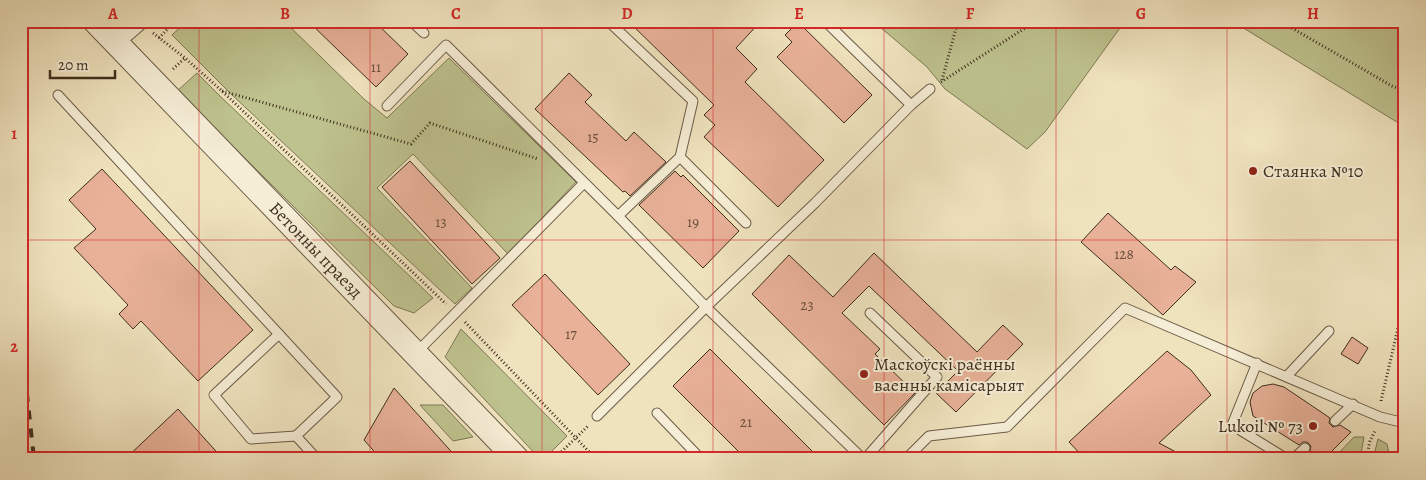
<svg xmlns="http://www.w3.org/2000/svg" width="1426" height="480" font-family="Alegreya,serif">
<style>
.green{fill:#bec28e;stroke:#7e7856}
.building{fill:#e8b198;stroke:#3f2e1e}
.lines{fill:none;stroke-linecap:round;stroke-linejoin:round}
.service-casing{stroke:#6b5b46;stroke-width:11}
.minor-casing{stroke:#6b5b46;stroke-width:21}
.tertiary-casing{stroke:#6b5b46;stroke-width:26}
.path{stroke:#3f2e1e;stroke-width:3;stroke-dasharray:1 2.5;stroke-linecap:butt}
.service{stroke:#f5edd5;stroke-width:9}
.minor{stroke:#f5edd5;stroke-width:19}
.tertiary{stroke:#f5edd5;stroke-width:24}
.rail{stroke:#3f2e1e;stroke-width:4;stroke-dasharray:9 9;stroke-linecap:butt}
.grid{fill:none;stroke:#d62828;stroke-width:1;stroke-opacity:0.55}
.poi-dot{fill:#8f2418;stroke:#f5edd5;stroke-width:2}
.labels{text-anchor:middle;stroke-width:4;stroke-linejoin:round;paint-order:stroke}
.number-label{font-size:15px;fill:#694f3c}
.poi-label{font-size:18px;fill:#3f2e1e;stroke:#f5edd5;text-anchor:start}
.street-label{font-size:18px;fill:#3f2e1e;stroke:#f5edd5}
.neatline{fill:none;stroke:#d62828;stroke-width:2}
.grid-label{font-size:16px;text-anchor:middle;font-weight:bold;fill:#d62828}
</style>
<rect width="100%" height="100%" fill="#efe3be"/>
<filter id="stains"><feTurbulence type="fractalNoise" baseFrequency=".004" numOctaves="4"/><feColorMatrix values="0 0 0 0 .2 0 0 0 0 .09 0 0 0 0 .02 0 0 0 .5 -.17"/></filter>
<radialGradient id="worn" r=".72"><stop offset=".6" stop-color="#630" stop-opacity="0"/><stop offset="1" stop-color="#630" stop-opacity=".3"/></radialGradient>
<g class="green">
<path d="M187,21H284L364,99L387,118L449,58L576,182L508,254L413,154L377,188L472,288L455,304L231,94L172,35Z"/>
<path d="M873,21H1125L1045,132L1027,149L945,89L927,67Z"/>
<path d="M1232,21H1405V127Z"/>
<path d="M197,73L221,97L433,298L414,313L394,306L177,91Z"/>
<path d="M461,329L567,436L544,459H540L445,357Z"/>
<path d="M420,405H443L473,437L453,441Z"/>
<path d="M1354,437H1364L1360,459H1333Z"/>
<path d="M1378,439L1387,444L1390,459H1373Z"/>
</g>
<g class="building">
<path d="M308,21H374L408,54L376,87Z"/>
<path d="M628,21H761L736,48L757,69L745,82L824,160L778,207L704,137L715,125L704,115L714,105Z"/>
<path d="M798,22L872,95L844,123L777,57L792,42L785,35Z"/>
<path d="M569,73L592,95L585,102L626,141L634,132L666,162L630,196L625,191L623,192L535,109Z"/>
<path d="M410,161L500,258L472,284L382,187Z"/>
<path d="M102,169L253,330L198,381L141,321L133,329L119,314L128,305L74,248L96,229L69,200Z"/>
<path d="M675,171L681,177L683,175L739,231L703,268L639,205Z"/>
<path d="M1108,213L1171,270L1175,266L1196,282L1163,315L1081,242Z"/>
<path d="M874,253L977,352L1003,325L1023,344L956,412L936,393L958,371L869,286L842,313L880,349L875,354L915,393L884,425L752,294L789,255L833,297Z"/>
<path d="M545,274L630,364L598,395L512,305Z"/>
<path d="M1352,337L1368,348L1358,364L1341,354Z"/>
<path d="M710,349L820,459H746L673,386Z"/>
<path d="M1167,351L1191,370L1211,395L1159,443L1189,459H1085L1069,442Z"/>
<path d="M1273,384L1284,387L1330,418L1329,423L1333,427L1340,425L1351,432L1324,459H1322L1310,451L1311,446L1307,442H1303L1299,445L1253,416L1250,402L1253,393L1262,386Z"/>
<path d="M394,388L458,459H381L364,440Z"/>
<path d="M178,409L223,459H125Z"/>
</g>
<g class="lines">
<g class="service-casing">
<g id="service">
<path d="M411,21L424,33"/>
<path d="M608,21L693,101L680,157L618,216"/>
<path d="M825,21L911,105"/>
<path d="M58,95L337,397L296,436L317,459"/>
<path d="M387,106L446,45L618,216L706,307L863,459"/>
<path d="M680,157L746,223"/>
<path d="M279,334L214,395L251,439L296,436"/>
<path d="M416,353L584,183"/>
<path d="M1257,363L1232,425L1287,459"/>
<path d="M1287,376L1329,331"/>
<path d="M657,413L701,459"/>
<path d="M597,416L706,307L815,203L911,105L930,89"/>
<path d="M1335,421L1353,404"/>
<path d="M865,459L937,377L870,313"/>
<path d="M906,459L929,436L1007,427L1125,308L1380,417L1405,423"/>
<path d="M1293,459L1305,448"/>
</g>
</g>
<g class="minor-casing">
<path id="minor" d="M115,41L138,21"/>
</g>
<g class="tertiary-casing">
<path id="tertiary" d="M95,21L517,459"/>
</g>
<g class="path">
<path d="M1284,21L1290,27L1392,86L1405,91"/>
<path d="M153,33L185,58L222,91L446,304"/>
<path d="M159,38L175,21"/>
<path d="M173,69L185,58"/>
<path d="M942,80L958,21"/>
<path d="M941,82L1036,21"/>
<path d="M222,91L411,144L430,123L538,159"/>
<path d="M465,322L596,459"/>
<path d="M1381,401L1405,298"/>
<path d="M554,459L588,426"/>
<path d="M1366,459L1370,441L1375,431"/>
</g>
<use href="#service" class="service"/>
<use href="#minor" class="minor"/>
<use href="#tertiary" class="tertiary"/>
<path class="rail" d="M21,339L34,459"/>
</g>
<path class="grid" d="M199,21V459M370,21V459M542,21V459M713,21V459M884,21V459M1056,21V459M1227,21V459M21,240H1405"/>
<g class="poi-dot">
<circle cx="1253" cy="171" r="5"/>
<circle cx="864" cy="374" r="5"/>
<circle cx="1313" cy="426" r="5"/>
</g>
<g class="labels">
<g class="number-label">
<text x="376" y="72">11</text>
<text x="593" y="142">15</text>
<text x="441" y="227">13</text>
<text x="693" y="227">19</text>
<text x="1124" y="259">128</text>
<text x="807" y="310">23</text>
<text x="571" y="339">17</text>
<text x="746" y="427">21</text>
</g>
<g class="poi-label">
<text x="1263" y="177">Стаянка №10</text>
<text x="874" y="370">Маскоўскі раённы<tspan x="874" dy="21">ваенны камісарыят</tspan></text>
<text x="1303" y="432" text-anchor="end">Lukoil № 73</text>
</g>
<g class="street-label">
<text transform="translate(316 250) rotate(46)" y="6">Бетонны праезд</text>
</g>
</g>
<rect width="1426" height="480" fill="none" stroke="#efe3be" stroke-width="55"/>
<path d="M50 70v8h65v-8" fill="none" stroke="#3f2e1e" stroke-width="2.5"/>
<text x="58" y="70" font-size="15" fill="#3f2e1e" stroke="#f5edd5" stroke-width="4" paint-order="stroke">20 m</text>
<rect x="28" y="28" width="1370" height="424" class="neatline"/>
<g class="grid-label">
<text x="113" y="19">A</text>
<text x="285" y="19">B</text>
<text x="456" y="19">C</text>
<text x="627" y="19">D</text>
<text x="799" y="19">E</text>
<text x="970" y="19">F</text>
<text x="1141" y="19">G</text>
<text x="1313" y="19">H</text>
<text x="14" y="139">1</text>
<text x="14" y="352">2</text>
</g>
<rect width="100%" height="100%" filter="url(#stains)"/>
<rect width="100%" height="100%" fill="url(#worn)"/>
</svg>
